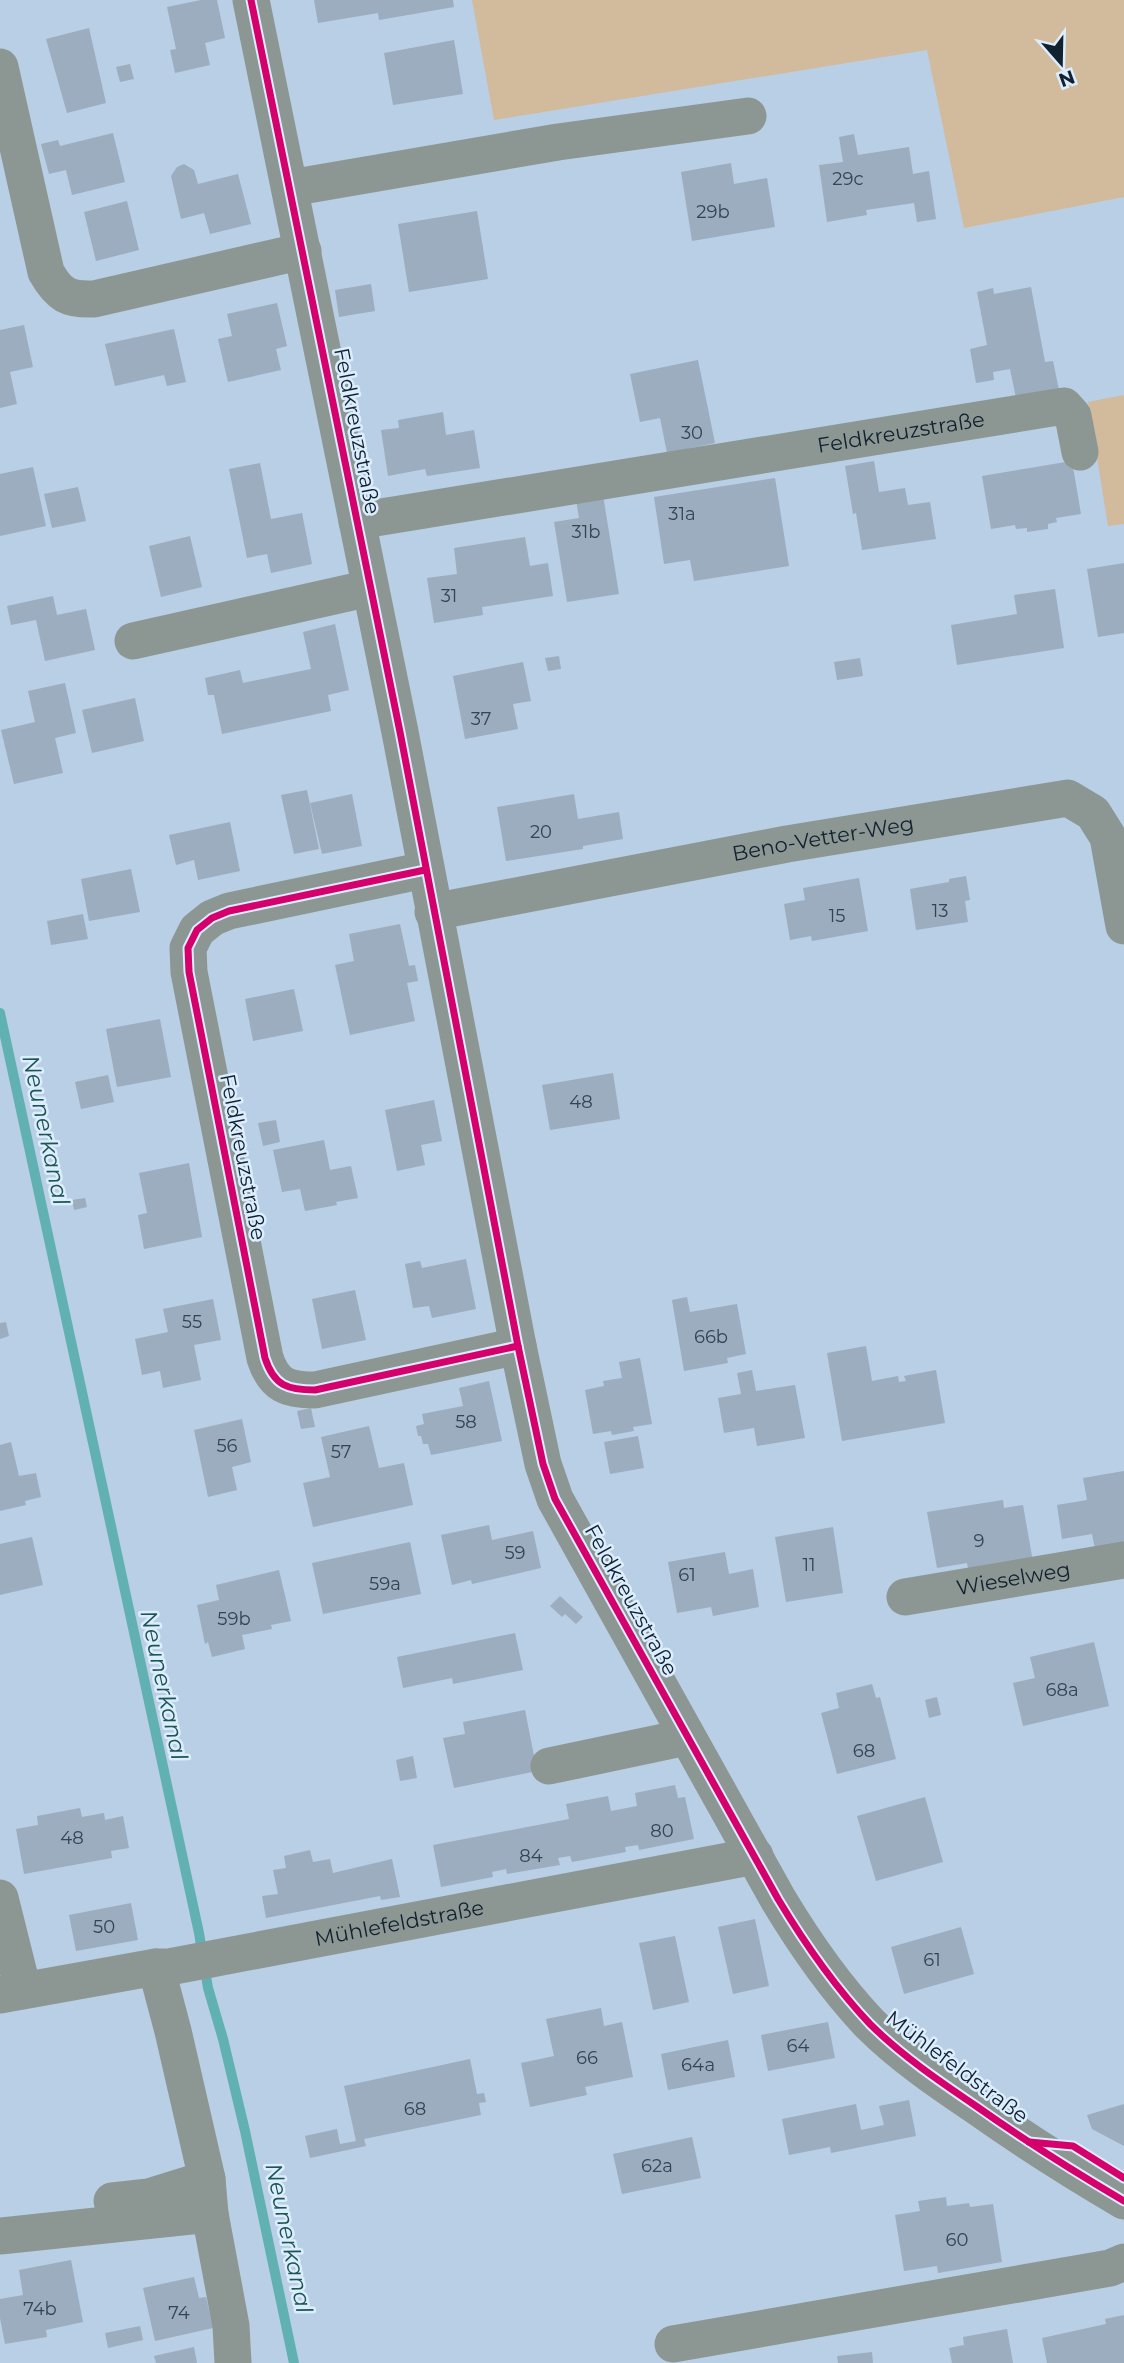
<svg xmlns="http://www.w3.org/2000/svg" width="1124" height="2363" font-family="Montserrat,sans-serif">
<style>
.green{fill:#d2ba9d}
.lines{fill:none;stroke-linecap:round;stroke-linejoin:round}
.stream{stroke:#62b1b2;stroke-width:10}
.building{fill:#9badbe}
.minor{stroke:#8c9793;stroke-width:37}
.cycleway-casing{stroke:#dcedfe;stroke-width:11}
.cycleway{stroke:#d6006c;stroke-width:7}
.labels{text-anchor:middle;stroke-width:5;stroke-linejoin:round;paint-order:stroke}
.number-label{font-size:18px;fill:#344454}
.street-label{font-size:21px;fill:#112130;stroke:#dcedfe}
.water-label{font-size:23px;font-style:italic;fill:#1c5551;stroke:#dcedfe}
</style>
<rect width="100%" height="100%" fill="#b8cfe5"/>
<g class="green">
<path d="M472,0H1124V197L964,228L927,50L494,120Z"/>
<path d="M1124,395V524L1108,526L1088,402Z"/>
</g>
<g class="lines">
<path class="stream" d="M0,1013L199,1933L208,1988L223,2039L245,2131L294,2363"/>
</g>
<g class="building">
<path d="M201,0H217L225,38L205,43L210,65L175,73L170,50L176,49L167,7Z"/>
<path d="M314,0H453L454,7L379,20L378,13L318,23Z"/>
<path d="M89,28L106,103L67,113L46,39Z"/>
<path d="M454,40L463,94L393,105L384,53Z"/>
<path d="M130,64L134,79L120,82L116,67Z"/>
<path d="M113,133L125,182L72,195L66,170L49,174L41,144L58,140L60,146Z"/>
<path d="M854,134L858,155L909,147L913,174L929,171L936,219L917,222L914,203L866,210L867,215L827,222L819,165L843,162L839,137Z"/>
<path d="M731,163L734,184L767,178L775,227L692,241L681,172Z"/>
<path d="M184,164L194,170L198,184L238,174L251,224L210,234L204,213L181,219L171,176L177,167Z"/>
<path d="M127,201L139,250L96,261L84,212Z"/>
<path d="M477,211L488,279L409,292L398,224Z"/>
<path d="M371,284L375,311L339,317L335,290Z"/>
<path d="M1031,287L1045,362L1053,361L1059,390L1016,398L1010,369L993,372L994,380L976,383L970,349L987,345L977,292L993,288L994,294Z"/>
<path d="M277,303L287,346L276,349L281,370L228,382L218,339L232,336L227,314Z"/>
<path d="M24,325L33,367L10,372L17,404L0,408V330Z"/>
<path d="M174,329L186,382L167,386L164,375L115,386L105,344Z"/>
<path d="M698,360L715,443L667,453L660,418L640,422L630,374Z"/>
<path d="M443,412L446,435L474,430L480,468L427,476L425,469L388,476L381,430L399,428L398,420Z"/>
<path d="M874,461L879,492L905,488L908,505L930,502L936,539L862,550L856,513L853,514L845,466Z"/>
<path d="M1072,461L1081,514L1056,518L1057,522L1048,524V529L1027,532V528L1016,529L1015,525L991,529L982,476Z"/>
<path d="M260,463L271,519L302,513L312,564L271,573L267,554L247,558L229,469Z"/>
<path d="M33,467L46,526L0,536V474Z"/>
<path d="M775,478L789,566L694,581L690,560L664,564L654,497Z"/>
<path d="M78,487L86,521L52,528L44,494Z"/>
<path d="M603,495L619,594L567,602L554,522L579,518L576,500Z"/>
<path d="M190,536L202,587L161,597L149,546Z"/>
<path d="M525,537L530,566L548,563L553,596L482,607L483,615L434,623L427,578L457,574L454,548Z"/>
<path d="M1124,563V633L1098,637L1087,569Z"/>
<path d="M1055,589L1064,648L957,665L951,625L1017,614L1014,595Z"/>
<path d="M53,596L57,615L86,609L95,650L45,661L36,620L11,625L7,606Z"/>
<path d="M335,624L349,690L328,695L331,711L222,734L214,695H208L205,678L240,670L243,683L311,669L303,632Z"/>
<path d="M559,656L561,669L548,671L545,658Z"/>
<path d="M860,658L863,676L837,680L834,662Z"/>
<path d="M523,662L531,701L513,704L518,729L465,739L453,676Z"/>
<path d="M65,683L76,733L55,738L63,773L14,784L1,730L35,722L28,691Z"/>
<path d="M135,698L144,741L92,753L82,710Z"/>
<path d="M307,790L319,849L294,854L281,795Z"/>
<path d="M352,794L362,846L322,854L310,803Z"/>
<path d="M574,794L578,819L619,812L623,839L583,846V849L506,861L497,807Z"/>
<path d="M230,822L240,871L198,880L194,860L176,865L169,835Z"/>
<path d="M131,869L140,912L89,921L81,879Z"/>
<path d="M966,876L970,900L965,901L968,922L916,930L910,889L949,882V879Z"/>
<path d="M859,878L868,931L812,941L811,936L790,940L784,904L805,900L803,888Z"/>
<path d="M83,914L88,939L51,945L47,921Z"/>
<path d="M400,924L409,966L415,965L418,981L407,983L415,1021L350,1035L335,965L354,961L349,934Z"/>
<path d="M294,989L303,1031L253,1041L245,999Z"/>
<path d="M160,1019L171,1077L117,1087L106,1029Z"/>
<path d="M613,1073L620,1119L550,1130L542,1085Z"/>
<path d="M108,1075L114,1102L81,1109L75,1082Z"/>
<path d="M434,1100L442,1141L421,1145L425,1165L397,1171L385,1110Z"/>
<path d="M276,1120L280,1142L263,1146L258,1123Z"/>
<path d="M324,1140L330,1170L351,1166L358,1198L336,1202L337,1205L305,1211L300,1189L282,1192L273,1150Z"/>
<path d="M189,1163L202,1237L144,1249L138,1215L147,1213L139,1173Z"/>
<path d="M85,1198L87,1207L74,1210L72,1200Z"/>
<path d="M466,1259L476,1309L432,1318L429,1306L413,1308L405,1264L420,1261L422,1268Z"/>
<path d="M355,1290L366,1340L322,1349L312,1299Z"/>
<path d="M687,1297L690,1312L737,1304L746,1354L727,1358L728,1363L684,1371L672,1300Z"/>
<path d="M213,1299L221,1340L194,1345L201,1380L163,1388L160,1371L142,1375L135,1339L168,1332L163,1309Z"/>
<path d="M6,1322L9,1336L0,1339V1323Z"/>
<path d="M866,1346L872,1381L898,1376L899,1382L906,1381L904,1376L936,1370L945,1423L842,1441L827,1353Z"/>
<path d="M640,1358L652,1424L633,1427L634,1431L612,1435L611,1431L593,1434L585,1390L604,1386L603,1381L622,1378L619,1362Z"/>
<path d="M752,1370L756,1391L795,1385L805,1438L757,1446L754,1428L724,1433L718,1398L741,1394L737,1373Z"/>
<path d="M489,1381L502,1441L431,1455L428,1444H423L421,1436H418L416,1426L424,1424L422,1414L463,1406L459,1388Z"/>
<path d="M311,1408L315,1427L301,1429L297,1411Z"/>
<path d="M242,1419L251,1462L232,1467L237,1490L208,1497L194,1430Z"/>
<path d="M369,1426L379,1468L404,1463L413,1505L313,1527L303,1483L330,1477L321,1437Z"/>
<path d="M638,1436L644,1468L610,1474L604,1442Z"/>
<path d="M11,1442L19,1476L36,1473L41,1497L25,1501L26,1505L0,1511V1445Z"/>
<path d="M1124,1471V1543L1095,1549L1092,1534L1062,1539L1057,1505L1087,1500L1083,1478Z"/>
<path d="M1003,1500L1004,1508L1023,1505L1033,1562L969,1573L967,1563L937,1568L927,1512Z"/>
<path d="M489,1525L492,1540L533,1531L541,1568L472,1584L471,1580L452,1585L441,1535Z"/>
<path d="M833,1527L843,1593L786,1602L775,1537Z"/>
<path d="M32,1537L43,1585L0,1595V1544Z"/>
<path d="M410,1542L421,1594L323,1614L312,1563Z"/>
<path d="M725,1552L729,1574L753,1569L759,1607L713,1616L711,1607L677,1613L668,1562Z"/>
<path d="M279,1570L291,1621L271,1625L272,1629L242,1635L245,1649L212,1657L208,1642L205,1644L197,1605L219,1600L216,1585Z"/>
<path d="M560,1596L583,1617L576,1624L565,1614L562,1617L550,1606Z"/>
<path d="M515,1633L523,1670L453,1684L452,1678L403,1688L397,1657Z"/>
<path d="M1094,1642L1109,1706L1023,1726L1013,1683L1035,1678L1030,1657Z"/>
<path d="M872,1684L876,1698L880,1697L896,1759L837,1774L821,1713L839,1708L836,1693Z"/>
<path d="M937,1697L941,1715L929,1718L925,1700Z"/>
<path d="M525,1710L537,1771L454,1788L443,1738L465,1734L463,1722Z"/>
<path d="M413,1756L417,1778L400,1781L396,1760Z"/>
<path d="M675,1785L678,1798L685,1797L694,1839L639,1850L638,1845L625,1847L626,1852L572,1862L570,1856L558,1858L560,1865L507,1874L506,1869L492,1872L493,1877L441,1887L433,1845L569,1819L566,1804L608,1796L611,1811L637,1806L635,1793Z"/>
<path d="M925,1797L943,1862L876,1881L857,1816Z"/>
<path d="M80,1808L82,1817L104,1813L105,1820L123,1816L129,1848L111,1851L112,1858L24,1874L16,1829L38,1825L37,1816Z"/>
<path d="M310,1850L313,1862L330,1859L333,1873L392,1859L400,1897L381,1900L380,1896L266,1918L262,1896L278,1894L273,1870L286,1868L284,1856Z"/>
<path d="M131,1903L138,1940L76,1951L69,1915Z"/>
<path d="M755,1919L769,1986L733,1994L718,1927Z"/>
<path d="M961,1927L974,1974L904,1994L891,1947Z"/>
<path d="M675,1936L689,2002L653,2010L639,1943Z"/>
<path d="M601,2008L604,2026L622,2022L633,2077L585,2087L587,2095L530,2107L521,2063L554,2056L546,2019Z"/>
<path d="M828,2022L835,2058L768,2071L761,2035Z"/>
<path d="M728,2040L735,2077L668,2090L661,2054Z"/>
<path d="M470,2059L477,2094L484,2093L486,2102L479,2103L481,2115L364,2139L366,2146L310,2158L305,2136L337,2129L340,2144L356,2141L344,2086Z"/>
<path d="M909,2100L916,2136L831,2153L830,2147L789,2155L782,2119L856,2104L861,2130L884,2125L879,2106Z"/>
<path d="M1124,2104V2146L1092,2129L1087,2115Z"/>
<path d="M692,2137L701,2178L622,2194L613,2154Z"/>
<path d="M946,2197L947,2206L969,2203L970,2207L993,2204L1002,2262L938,2273L937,2266L904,2271L895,2215L920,2211L918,2201Z"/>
<path d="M71,2260L83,2322L46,2330L47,2337L5,2344L0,2318V2299L23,2295L19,2270Z"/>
<path d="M194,2277L199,2298L206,2297L213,2328L155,2341L143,2288Z"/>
<path d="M1124,2315V2363H1047L1042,2338L1106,2324L1105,2319Z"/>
<path d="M140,2326L143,2340L108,2348L105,2333Z"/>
<path d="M1007,2329L1013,2363H952L949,2348L964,2345L963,2337Z"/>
<path d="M194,2347L197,2363H156L154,2356Z"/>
<path d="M872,2352L873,2363H838L837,2356Z"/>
</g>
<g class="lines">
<g class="minor">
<path d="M251,0L400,732L518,1346L543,1464L555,1499L778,1899C805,1944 834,1986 870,2024C901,2055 939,2081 976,2106C1024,2140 1073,2171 1124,2201"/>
<path d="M0,67L46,272C59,295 68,300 94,299L303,251"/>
<path d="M290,188L558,142L748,116"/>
<path id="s1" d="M357,521L1064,406L1073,416L1080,452"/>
<path d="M133,641L370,588"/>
<path d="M425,870L229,911L212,918L197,930L188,948L189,972L265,1358C274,1386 288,1390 315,1390L518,1346"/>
<path id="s2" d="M433,912L787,844L1068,798L1093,813L1108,837L1124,926"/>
<path id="s3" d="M905,1597L1124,1560"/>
<path d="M549,1766L687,1737"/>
<path d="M0,1898L23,1990"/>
<path d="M156,1967L173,2031L207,2179L210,2214L231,2326L233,2363"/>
<path id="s4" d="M0,1995L156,1967H169L755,1856"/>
<path d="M112,2201L149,2197L207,2179"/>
<path d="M0,2236L210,2214"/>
<path d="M673,2344L1110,2268L1124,2262"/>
</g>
<g class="cycleway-casing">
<g id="cycleway">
<path d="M251,0L400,732L518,1346L543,1464L555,1499L778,1899C805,1944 834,1986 870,2024C901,2055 939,2081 976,2106C1024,2140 1073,2171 1124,2201"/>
<path d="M425,870L229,911L212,918L197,930L188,948L189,972L265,1358C274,1386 288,1390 315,1390L518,1346"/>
<path d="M1029,2142L1073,2146L1124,2178"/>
</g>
</g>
<use href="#cycleway" class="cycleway"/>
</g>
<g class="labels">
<g class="number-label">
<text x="848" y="185">29c</text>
<text x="713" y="218">29b</text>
<text x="692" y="439">30</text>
<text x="682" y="520">31a</text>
<text x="586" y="538">31b</text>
<text x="449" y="602">31</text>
<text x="481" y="725">37</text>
<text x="541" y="838">20</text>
<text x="940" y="917">13</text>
<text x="837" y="922">15</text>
<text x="581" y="1108">48</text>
<text x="192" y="1328">55</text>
<text x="711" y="1343">66b</text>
<text x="466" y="1428">58</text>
<text x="227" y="1452">56</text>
<text x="341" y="1458">57</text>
<text x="979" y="1547">9</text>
<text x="515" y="1559">59</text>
<text x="809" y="1571">11</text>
<text x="687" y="1581">61</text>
<text x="385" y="1590">59a</text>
<text x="234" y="1625">59b</text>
<text x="1062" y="1696">68a</text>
<text x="864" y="1757">68</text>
<text x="662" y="1837">80</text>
<text x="72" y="1844">48</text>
<text x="531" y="1862">84</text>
<text x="104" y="1933">50</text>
<text x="932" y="1966">61</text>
<text x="798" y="2052">64</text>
<text x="587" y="2064">66</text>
<text x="698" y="2071">64a</text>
<text x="415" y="2115">68</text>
<text x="657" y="2172">62a</text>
<text x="957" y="2246">60</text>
<text x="40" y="2315">74b</text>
<text x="179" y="2319">74</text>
</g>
<g class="street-label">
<text transform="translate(357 431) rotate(79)" y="7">Feldkreuzstraße</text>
<text dy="7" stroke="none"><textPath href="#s1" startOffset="551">Feldkreuzstraße</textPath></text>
<text dy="7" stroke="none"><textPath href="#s2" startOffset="397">Beno-Vetter-Weg</textPath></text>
<text transform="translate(243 1157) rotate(79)" y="7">Feldkreuzstraße</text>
<text dy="7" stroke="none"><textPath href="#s3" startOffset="110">Wieselweg</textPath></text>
<text transform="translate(631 1600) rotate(61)" y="7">Feldkreuzstraße</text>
<text dy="7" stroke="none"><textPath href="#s4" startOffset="406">Mühlefeldstraße</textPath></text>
<text transform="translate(957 2067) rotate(37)" y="7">Mühlefeldstraße</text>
</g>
<g class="water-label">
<text transform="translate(46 1130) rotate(78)" y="8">Neunerkanal</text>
<text transform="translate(164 1685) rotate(78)" y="8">Neunerkanal</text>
<text transform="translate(289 2238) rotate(78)" y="8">Neunerkanal</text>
</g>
</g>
<g transform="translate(1061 63) rotate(160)" stroke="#dcedfe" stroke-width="5" paint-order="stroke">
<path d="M0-5L12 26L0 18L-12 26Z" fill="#112130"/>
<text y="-10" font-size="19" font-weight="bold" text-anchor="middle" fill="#112130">N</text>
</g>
</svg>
